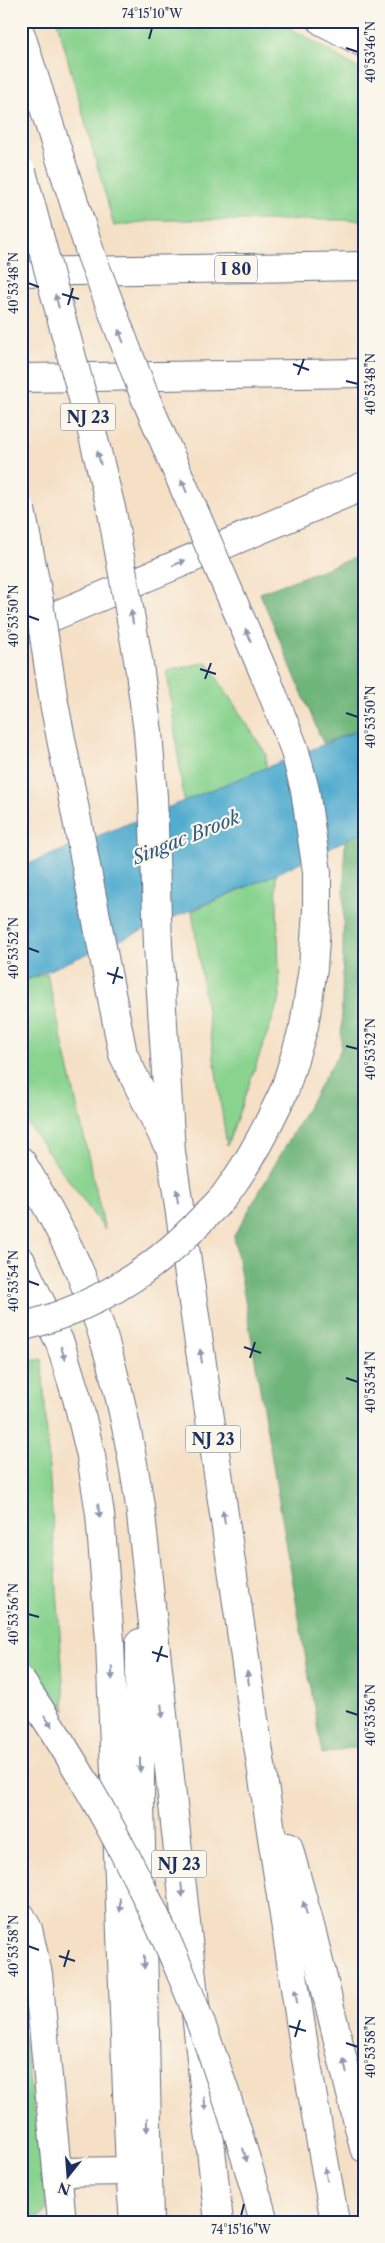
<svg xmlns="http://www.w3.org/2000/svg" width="385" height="2243" font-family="'Libre Caslon Text',serif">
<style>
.green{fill:#89d38f;stroke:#528176}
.forest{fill:#6eb57a;stroke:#44726c}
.water{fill:#51accf;stroke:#366e96}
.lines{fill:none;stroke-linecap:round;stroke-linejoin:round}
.minor-casing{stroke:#676d82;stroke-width:30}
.major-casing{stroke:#676d82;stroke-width:30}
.highway-casing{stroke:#676d82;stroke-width:30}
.minor{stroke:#fff;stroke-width:28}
.major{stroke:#fff;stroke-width:28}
.highway{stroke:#fff;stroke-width:28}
.highway-bridge-casing{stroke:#676d82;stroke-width:30;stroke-linecap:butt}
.highway-bridge{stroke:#fff;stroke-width:28}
.oneway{fill:#8d97ae}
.ticks{fill:none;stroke:#1b2f5e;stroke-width:2}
.labels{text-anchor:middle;stroke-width:4.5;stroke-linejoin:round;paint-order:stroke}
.shield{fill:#fbf7ec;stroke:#5e6b89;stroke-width:1}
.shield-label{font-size:16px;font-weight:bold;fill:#1b2f5e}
.water-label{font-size:19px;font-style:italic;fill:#2e5b86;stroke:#fbf7ec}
.neatline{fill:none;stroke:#1b2f5e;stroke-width:2}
.ticks-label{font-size:12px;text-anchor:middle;fill:#1b2f5e}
</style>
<rect width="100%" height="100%" fill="#fbf7ec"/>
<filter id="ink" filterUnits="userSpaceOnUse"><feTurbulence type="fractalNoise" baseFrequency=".02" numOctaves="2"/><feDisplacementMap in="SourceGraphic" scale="10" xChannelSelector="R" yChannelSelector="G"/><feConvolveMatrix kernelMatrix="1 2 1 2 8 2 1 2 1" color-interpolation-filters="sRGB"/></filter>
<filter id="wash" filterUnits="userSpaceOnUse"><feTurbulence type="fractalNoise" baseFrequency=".0096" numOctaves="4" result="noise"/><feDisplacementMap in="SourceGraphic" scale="20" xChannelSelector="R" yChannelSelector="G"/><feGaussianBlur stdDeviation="1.12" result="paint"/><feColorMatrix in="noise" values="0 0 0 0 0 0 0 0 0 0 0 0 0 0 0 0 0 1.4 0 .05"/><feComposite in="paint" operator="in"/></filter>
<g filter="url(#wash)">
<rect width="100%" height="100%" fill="#f5e0c6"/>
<g class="green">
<path d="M57,21H279L364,72V220H157L114,226Z"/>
<path d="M207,662L266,754V768L184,801L167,671Z"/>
<path d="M276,874L280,998L227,1146L192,911Z"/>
<path d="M47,973L105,1230L21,1115V982Z"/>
<path d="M42,1359L65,1711L21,1650V1363Z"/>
<path d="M21,2016L47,2211L34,2222H21Z"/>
</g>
<g class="forest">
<path d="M364,554V728L323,743L260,593Z"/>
<path d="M364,831V1745L322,1754L234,1236L341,1049L345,838Z"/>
</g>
<path class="water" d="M364,728V831L276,874L21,982V867Z"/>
</g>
<g filter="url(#ink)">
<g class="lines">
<g class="minor-casing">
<g id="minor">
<path d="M21,1916L28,1929L38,1974L62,2222"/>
<path d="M58,2172L130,2171"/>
</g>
</g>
<g class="major-casing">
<path id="major" d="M21,1261L60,1343L77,1398L91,1456L100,1514L110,1641L130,2171L134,2222"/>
</g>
<g class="highway-casing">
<g id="highway">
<path d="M322,21L364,43"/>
<path d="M21,35L64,171"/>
<path d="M21,272L364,266"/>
<path d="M21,378L364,373"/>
<path d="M21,630L364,486"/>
<path d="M139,665L148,732L153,797L158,945L171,1152L255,1726L305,2053L335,2222"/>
<path d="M267,680L294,748L305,790L317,872V911L313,968L304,1026L285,1089"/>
<path d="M54,703L123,1054L166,1142"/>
<path d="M21,1161C43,1198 64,1235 81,1275C112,1349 128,1428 140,1506L219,2222"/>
<path d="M140,1643V1801L149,2222"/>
<path d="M288,1846L312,1933L364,2148"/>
</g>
</g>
<use href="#minor" class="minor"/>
<use href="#major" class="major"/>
<use href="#highway" class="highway"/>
<g class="highway-bridge-casing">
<g id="highway-bridge">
<path d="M64,171L91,255L145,397L267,680"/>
<path d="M22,172L91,428L112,512L139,665"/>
<path d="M21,510L38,596L54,703"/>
<path d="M21,1327C93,1309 154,1271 204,1217C212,1209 221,1201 227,1192C251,1160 268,1125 285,1089"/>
<path d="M21,1681C89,1781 146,1886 191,1998C220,2071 243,2146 264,2222"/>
</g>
</g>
<use href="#highway-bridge" class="highway-bridge"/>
</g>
<defs><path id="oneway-solid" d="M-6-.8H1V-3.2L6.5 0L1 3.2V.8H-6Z" transform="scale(1.25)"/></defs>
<g class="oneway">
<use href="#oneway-solid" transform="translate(57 301) rotate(-105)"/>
<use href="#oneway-solid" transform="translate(121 336) rotate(-111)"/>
<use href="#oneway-solid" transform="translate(99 458) rotate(-104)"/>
<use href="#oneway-solid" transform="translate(184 486) rotate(-113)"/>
<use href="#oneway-solid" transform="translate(179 563) rotate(-23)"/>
<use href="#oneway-solid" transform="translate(132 617) rotate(-99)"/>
<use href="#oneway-solid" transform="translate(248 635) rotate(-113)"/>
<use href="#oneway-solid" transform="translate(177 1196) rotate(-98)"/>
<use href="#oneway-solid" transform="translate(63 1353) rotate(72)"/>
<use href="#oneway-solid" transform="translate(201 1356) rotate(-98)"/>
<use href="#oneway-solid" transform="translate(99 1511) rotate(83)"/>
<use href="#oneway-solid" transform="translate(224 1517) rotate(-98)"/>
<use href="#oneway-solid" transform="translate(112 1673) rotate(88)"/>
<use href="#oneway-solid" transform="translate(248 1678) rotate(-98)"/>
<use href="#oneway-solid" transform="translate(162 1711) rotate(84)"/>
<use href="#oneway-solid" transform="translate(48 1721) rotate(57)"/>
<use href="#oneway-solid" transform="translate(140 1765) rotate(90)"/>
<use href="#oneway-solid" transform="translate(182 1890) rotate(84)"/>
<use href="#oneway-solid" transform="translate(120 1905) rotate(88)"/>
<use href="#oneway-solid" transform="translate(305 1908) rotate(-106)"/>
<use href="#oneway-solid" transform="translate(144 1962) rotate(89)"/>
<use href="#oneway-solid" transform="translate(296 1996) rotate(-99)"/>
<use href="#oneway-solid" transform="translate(345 2066) rotate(-103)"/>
<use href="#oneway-solid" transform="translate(205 2104) rotate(84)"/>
<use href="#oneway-solid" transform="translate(147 2125) rotate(89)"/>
<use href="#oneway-solid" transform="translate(245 2155) rotate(74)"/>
<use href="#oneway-solid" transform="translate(326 2174) rotate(-100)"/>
</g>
</g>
<path class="ticks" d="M149,39L152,28M346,48L358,52M28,283L39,287M62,294L79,299M68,305L73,288M293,364L309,370M298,375L304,359M346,381L358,384M28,616L39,620M200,669L216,674M205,679L211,663M346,713L358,717M28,948L39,952M107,973L123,978M113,984L118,967M346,1046L358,1049M28,1281L39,1285M244,1347L261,1353M250,1358L255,1342M346,1378L358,1382M28,1614L39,1617M152,1652L168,1657M157,1662L162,1646M346,1711L358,1715M28,1946L39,1950M59,1956L75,1961M64,1967L69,1950M289,2026L306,2031M295,2037L300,2020M346,2043L358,2047M241,2216L244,2204"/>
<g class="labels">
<g class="shield">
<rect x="215" y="255.5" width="42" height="27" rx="4"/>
<rect x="60.5" y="403.5" width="55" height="27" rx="4"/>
<rect x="185.5" y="1425.5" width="55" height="27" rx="4"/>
<rect x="151.5" y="1850.5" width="55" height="27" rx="4"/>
</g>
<g class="shield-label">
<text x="236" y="275">I 80</text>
<text x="88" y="423">NJ 23</text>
<text x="213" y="1445">NJ 23</text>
<text x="179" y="1870">NJ 23</text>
</g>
<g class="water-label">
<text transform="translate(186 837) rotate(-22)" y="7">Singac Brook</text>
</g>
</g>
<rect width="385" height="2243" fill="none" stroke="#fbf7ec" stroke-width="55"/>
<g transform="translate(68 2176) rotate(197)" stroke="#fbf7ec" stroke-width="4" paint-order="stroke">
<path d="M0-4L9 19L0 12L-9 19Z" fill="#1b2f5e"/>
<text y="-8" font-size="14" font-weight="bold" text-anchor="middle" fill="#1b2f5e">N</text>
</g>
<rect x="28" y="28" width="330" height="2188" class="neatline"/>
<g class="ticks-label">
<text x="152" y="18">74°15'10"W</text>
<text transform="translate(371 52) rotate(-90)" y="4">40°53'46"N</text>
<text transform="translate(14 283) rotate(-90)" y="4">40°53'48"N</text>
<text transform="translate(371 384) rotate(-90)" y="4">40°53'48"N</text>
<text transform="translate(14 616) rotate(-90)" y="4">40°53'50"N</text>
<text transform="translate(371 717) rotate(-90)" y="4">40°53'50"N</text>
<text transform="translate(14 948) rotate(-90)" y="4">40°53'52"N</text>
<text transform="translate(371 1049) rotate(-90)" y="4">40°53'52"N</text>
<text transform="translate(14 1281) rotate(-90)" y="4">40°53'54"N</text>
<text transform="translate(371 1382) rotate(-90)" y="4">40°53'54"N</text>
<text transform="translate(14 1614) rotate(-90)" y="4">40°53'56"N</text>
<text transform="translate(371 1715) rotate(-90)" y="4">40°53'56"N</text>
<text transform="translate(14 1946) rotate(-90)" y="4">40°53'58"N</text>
<text transform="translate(371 2047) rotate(-90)" y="4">40°53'58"N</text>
<text x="241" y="2234">74°15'16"W</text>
</g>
</svg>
